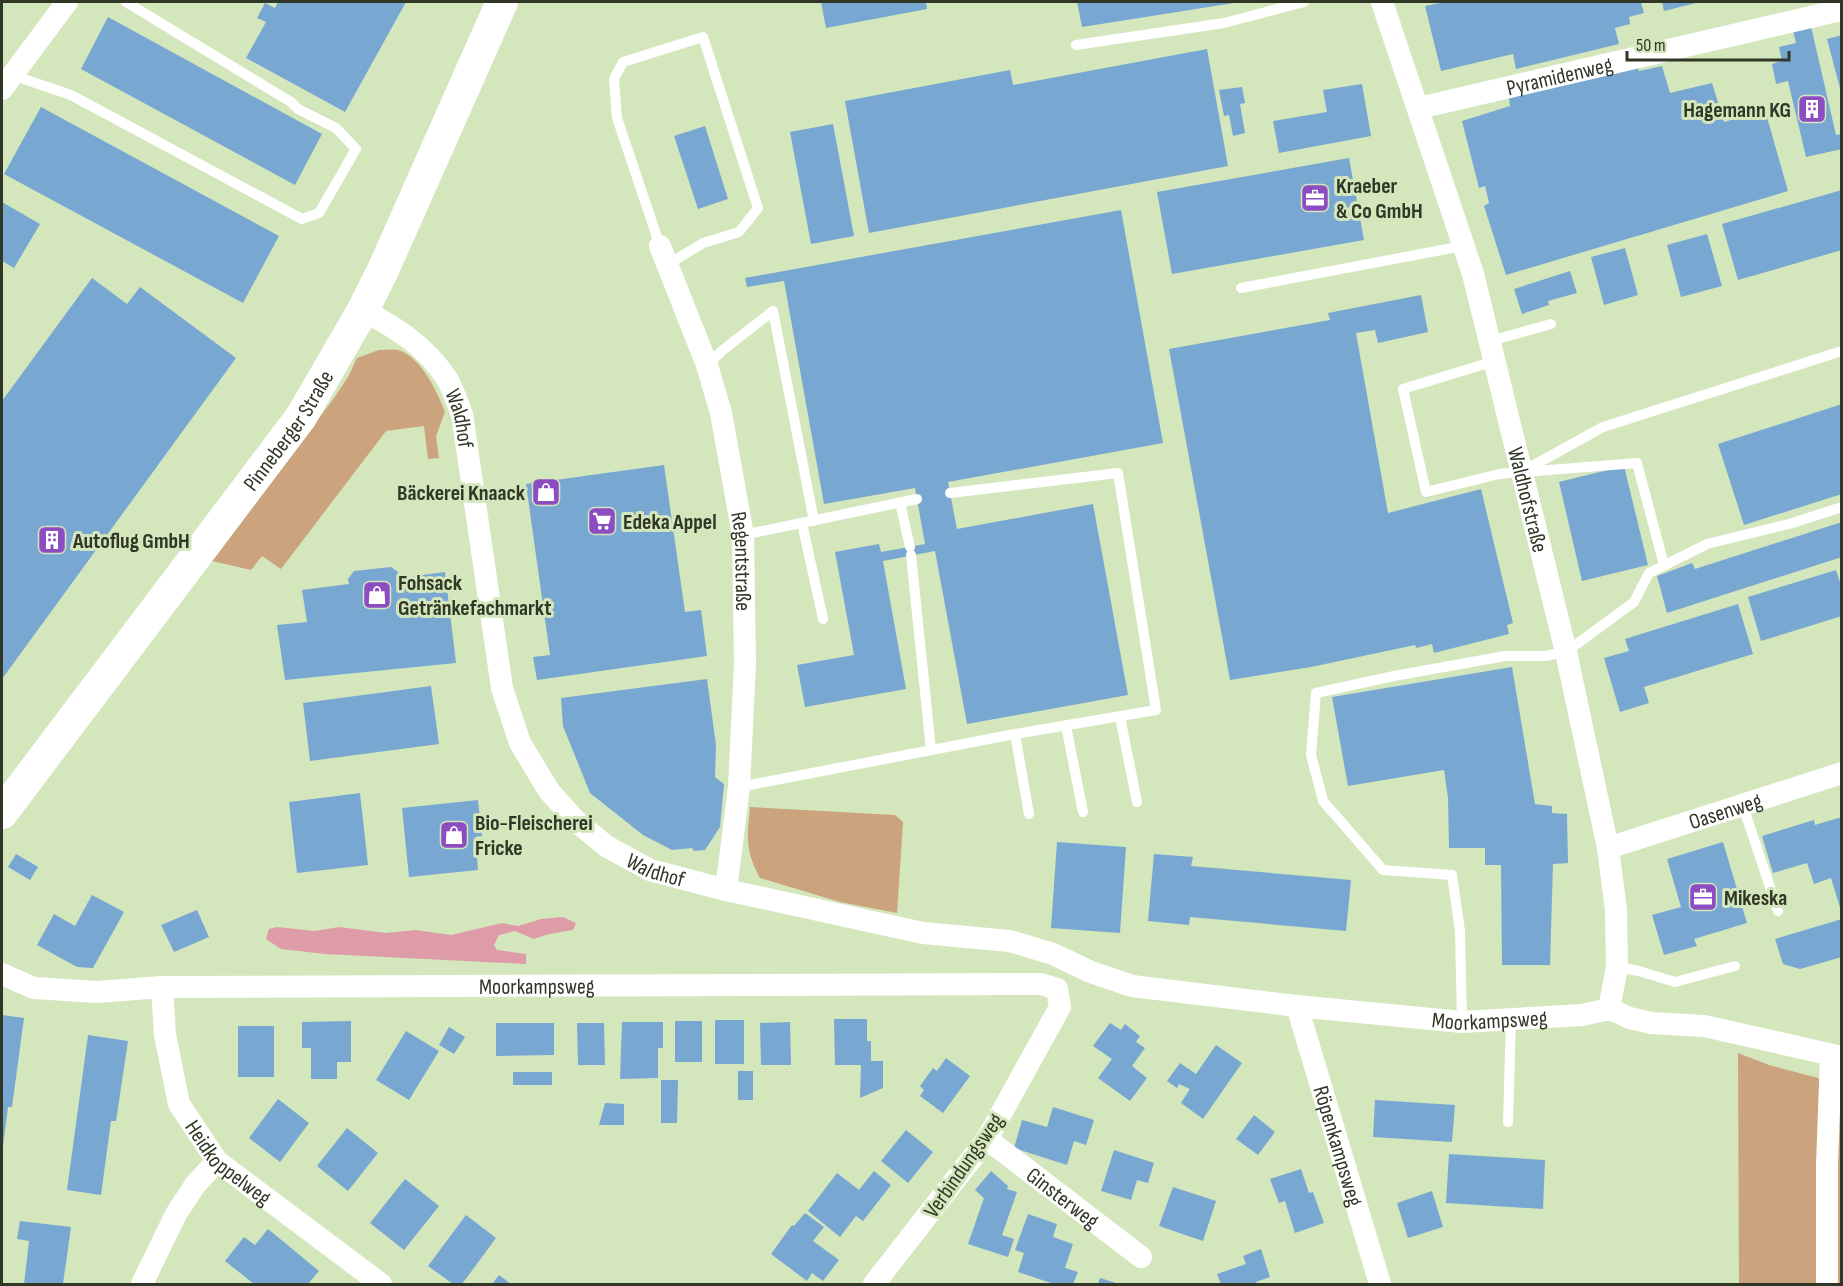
<svg xmlns="http://www.w3.org/2000/svg" width="1843" height="1286" font-family="'Sofia Sans Condensed',sans-serif">
<style>
.green{fill:#cba37c}
.water{fill:#de9ca9}
.building{fill:#78a8d2}
.lines{fill:none;stroke-linecap:round;stroke-linejoin:round}
.service{stroke:#fff;stroke-width:10}
.minor{stroke:#fff;stroke-width:22}
.secondary{stroke:#fff;stroke-width:32}
.labels{text-anchor:middle;stroke-width:6;stroke-linejoin:round;paint-order:stroke}
.street-label{font-size:22px;fill:#303726;stroke:#d4e6bc}
.poi-label{font-size:22px;font-weight:bold;fill:#303726;stroke:#d4e6bc;text-anchor:start}
</style>
<rect width="100%" height="100%" fill="#d4e6bc"/>
<g class="green">
<path d="M379,350C384,350 392,349 398,350C421,357 437,391 445,412L436,436L439,458L428,459L424,426L386,431L281,569L262,556L251,570L212,561L334,398L348,377L357,358Z"/>
<path d="M750,807L895,815L903,822L897,913L840,902L760,878C745,850 747,838 750,807Z"/>
<path d="M1738,1053L1769,1065L1841,1084V1284H1739Z"/>
</g>
<path class="water" d="M563,917L576,923L573,930L549,934L534,939L515,931L499,935L494,945L497,950L526,954V964L325,954L281,949L266,939L269,929L277,927L315,931L339,927L386,933L416,930L451,935L502,923L518,926L541,919Z"/>
<g class="building">
<path d="M278,2H406L345,112L246,58L266,22L257,18L265,3L275,8Z"/>
<path d="M821,2H926L927,9L826,28Z"/>
<path d="M1077,2H1234V3L1082,27Z"/>
<path d="M1445,2H1641L1644,13L1629,17L1630,24L1615,28L1619,44L1516,69L1513,54L1441,71L1425,6Z"/>
<path d="M1662,2H1700L1664,11Z"/>
<path d="M108,17L322,134L295,185L81,69Z"/>
<path d="M1810,22L1836,135L1842,134V149L1806,157L1788,81L1776,84L1772,64L1782,61L1779,47L1796,43L1792,27Z"/>
<path d="M1842,35V92H1841L1827,39Z"/>
<path d="M1207,49L1228,166L869,233L845,101L1010,70L1013,85Z"/>
<path d="M1637,66L1639,71L1662,66L1670,93L1712,83L1724,122L1765,110L1788,191L1506,275L1484,206L1489,203L1485,186L1479,188L1462,121L1510,106L1509,98Z"/>
<path d="M1362,84L1371,136L1279,153L1273,121L1327,112L1323,90Z"/>
<path d="M1242,87L1245,103L1240,104L1245,133L1233,136L1229,115L1224,116L1219,90Z"/>
<path d="M41,107L279,236L243,303L4,174Z"/>
<path d="M833,124L854,236L811,244L790,132Z"/>
<path d="M705,126L728,199L698,209L674,136Z"/>
<path d="M1349,158L1364,240L1172,274L1157,192Z"/>
<path d="M1842,190V250L1738,280L1722,224Z"/>
<path d="M2,202L40,224L14,268L2,261Z"/>
<path d="M1121,210L1163,443L948,482L957,529L1093,504L1128,695L967,724L935,551L883,561L906,689L805,707L797,665L854,655L835,552L879,544L881,552L925,544L915,488L824,504L784,281L747,287L745,278Z"/>
<path d="M1707,234L1722,286L1681,297L1667,245Z"/>
<path d="M1625,248L1638,295L1604,305L1591,257Z"/>
<path d="M1570,271L1577,293L1548,301L1549,305L1522,314L1514,289Z"/>
<path d="M92,278L127,304L140,287L236,358L2,679V401Z"/>
<path d="M1421,295L1428,332L1378,343L1375,330L1356,333L1388,513L1481,489L1513,623L1507,625L1509,634L1434,653L1432,644L1416,648L1415,645L1311,667L1230,680L1169,349L1330,320L1328,313Z"/>
<path d="M1842,404V494L1744,525L1718,444Z"/>
<path d="M664,465L685,612L701,610L707,656L537,680L533,657L550,655L526,484Z"/>
<path d="M1624,466L1648,565L1582,581L1559,482Z"/>
<path d="M1842,522V557L1667,613L1657,576L1692,563L1695,569Z"/>
<path d="M391,567L398,572L399,578L445,572L456,663L285,680L277,625L307,622L302,590L349,584L348,579L354,571Z"/>
<path d="M1836,570L1842,588V616L1761,641L1748,597Z"/>
<path d="M1738,604L1753,654L1644,687L1649,703L1620,712L1604,658L1629,651L1625,639Z"/>
<path d="M1512,667L1535,804L1552,806V813L1567,814L1568,863L1553,864L1550,965H1502L1501,865H1485V848H1449L1448,798L1444,770L1348,786L1332,697Z"/>
<path d="M707,679L716,745L715,777L724,784L720,827L705,850L694,851L692,848L672,850L643,835L590,793L563,726L561,698Z"/>
<path d="M431,686L439,744L310,761L303,703Z"/>
<path d="M360,793L368,865L297,873L289,802Z"/>
<path d="M478,800L482,836L475,837L478,870L409,877L402,808Z"/>
<path d="M1842,817V911H1841L1831,878L1814,884L1807,863L1773,873L1762,836L1814,820L1815,825Z"/>
<path d="M1057,842L1126,847L1120,933L1051,928Z"/>
<path d="M1723,842L1747,923L1694,939L1697,946L1664,955L1652,915L1681,907L1667,859Z"/>
<path d="M16,854L38,867L30,880L8,867Z"/>
<path d="M1154,854L1193,857L1191,866L1351,880L1346,931L1190,917L1189,925L1148,921Z"/>
<path d="M92,895L124,912L93,968L77,967L37,945L54,914L75,926Z"/>
<path d="M197,910L209,937L174,952L161,925Z"/>
<path d="M1842,919V957L1800,969L1783,964L1775,939Z"/>
<path d="M2,1015L24,1018L12,1107H8L3,1146Z"/>
<path d="M834,1019H867V1041H871V1061H883V1088L860,1098L861,1065H835Z"/>
<rect x="715" y="1020" width="29" height="44"/>
<path d="M351,1021V1062H337V1079H311V1048H302V1022Z"/>
<rect x="675" y="1021" width="27" height="41"/>
<path d="M622,1022H663V1048H658V1078L620,1079Z"/>
<path d="M790,1022L791,1065H761L760,1023Z"/>
<path d="M496,1023H554V1055L496,1056Z"/>
<path d="M577,1023H604L605,1065H578Z"/>
<path d="M1110,1023L1121,1030L1125,1024L1140,1036L1136,1042L1145,1048L1132,1066L1147,1078L1130,1101L1098,1078L1112,1059L1093,1046Z"/>
<rect x="238" y="1026" width="36" height="51"/>
<path d="M449,1027L465,1037L454,1054L439,1045Z"/>
<path d="M406,1031L439,1051L409,1100L376,1080Z"/>
<path d="M88,1035L128,1041L116,1121H111L101,1195L67,1190Z"/>
<path d="M1216,1045L1242,1063L1203,1119L1181,1103L1190,1089L1179,1084L1177,1088L1167,1081L1180,1063L1196,1074Z"/>
<path d="M946,1058L970,1076L943,1113L920,1096L924,1090L920,1086L933,1068L937,1071Z"/>
<rect x="738" y="1071" width="15" height="29"/>
<rect x="513" y="1072" width="39" height="13"/>
<path d="M661,1080H678L677,1123H661Z"/>
<path d="M278,1099L309,1123L280,1162L249,1138Z"/>
<path d="M1375,1100L1455,1105L1452,1142L1373,1137Z"/>
<path d="M605,1103L624,1104V1125H599Z"/>
<path d="M1053,1107L1094,1120L1086,1145L1074,1141L1067,1165L1014,1148L1022,1120L1047,1127Z"/>
<path d="M1254,1115L1275,1132L1258,1155L1236,1139Z"/>
<path d="M347,1128L378,1153L348,1191L317,1166Z"/>
<path d="M906,1130L933,1152L908,1183L881,1161Z"/>
<path d="M1114,1150L1154,1163L1148,1183L1137,1180L1131,1200L1101,1191Z"/>
<path d="M1449,1154L1545,1160L1543,1209L1446,1203Z"/>
<path d="M1301,1169L1309,1193L1313,1192L1324,1223L1295,1233L1285,1201L1279,1203L1270,1179Z"/>
<path d="M874,1171L891,1185L863,1221L856,1216L840,1237L808,1211L837,1173L859,1190Z"/>
<path d="M991,1171L1008,1186L1007,1189L1017,1192L1002,1235L1014,1239L1008,1257L968,1244L984,1198L975,1190Z"/>
<path d="M405,1179L439,1206L404,1250L370,1223Z"/>
<path d="M1173,1187L1216,1201L1203,1241L1159,1226Z"/>
<path d="M1432,1191L1443,1227L1408,1238L1397,1203Z"/>
<path d="M805,1213L824,1227L813,1241L839,1260L823,1281L812,1273L807,1281L771,1254L792,1225L794,1226Z"/>
<path d="M1028,1214L1057,1224L1053,1237L1073,1244L1065,1268L1078,1272L1073,1284H1054L1018,1272L1024,1253L1015,1250Z"/>
<path d="M466,1215L496,1238L462,1284H453L428,1266Z"/>
<path d="M20,1221L71,1227L63,1284H24L29,1241L17,1239Z"/>
<path d="M268,1229L319,1271L308,1284H254L225,1261L244,1237L255,1245Z"/>
<path d="M1261,1249L1270,1277L1256,1282L1257,1284H1221L1217,1274L1246,1264L1243,1256Z"/>
<path d="M499,1275L511,1284H492Z"/>
<path d="M1100,1278L1119,1284H1098Z"/>
</g>
<g class="lines">
<g class="service">
<path d="M1076,45L1224,23L1304,2"/>
<path d="M12,75L71,95L302,219L319,213L356,149L336,128L298,109L291,102L126,2"/>
<path d="M660,246L617,118L614,79L623,62L703,37L758,208L739,232L703,243L667,265"/>
<path d="M1241,288L1463,246"/>
<path d="M1490,341L1551,324"/>
<path d="M1495,361L1403,389L1426,492L1499,474L1637,463L1664,565"/>
<path d="M707,365L723,350L773,311L814,521"/>
<path d="M1523,471L1603,427L1842,351"/>
<path d="M900,503L910,547"/>
<path d="M802,523L823,619"/>
<path d="M743,535L917,499"/>
<path d="M911,555L931,750"/>
<path d="M1120,717L1137,802"/>
<path d="M1066,726L1083,812"/>
<path d="M1015,734L1029,814"/>
<path d="M739,787L1015,734L1156,710L1118,473L950,493"/>
<path d="M1743,806L1778,911"/>
<path d="M1617,967L1639,971L1675,982L1735,966"/>
<path d="M1462,1022L1460,931L1452,875L1383,870L1323,801L1311,755L1316,693L1394,676L1505,656H1545L1566,652L1634,602L1649,573L1707,544L1789,524L1842,507"/>
<path d="M1508,1122L1511,1019"/>
</g>
<g class="minor">
<path id="s1" d="M1382,2L1473,274L1566,652L1608,848L1616,910L1617,967L1609,1009"/>
<path d="M2,89L67,2"/>
<path id="s2" d="M1419,108L1841,10"/>
<path id="s3" d="M660,246L707,365L721,413L743,535L745,664L739,787L726,890"/>
<path id="s4" d="M363,310C396,328 426,346 447,379C453,389 457,402 462,414L502,688L520,743L549,791L576,821L606,846L650,870L726,890L923,933L1010,941L1053,954L1091,972L1132,986L1297,1006L1462,1022L1582,1015L1609,1009L1630,1018L1651,1023L1704,1026L1842,1057"/>
<path id="s5" d="M1608,848L1842,773"/>
<path id="s6" d="M2,974L34,988L97,992L162,987L1041,984L1057,989L1060,1007L987,1139L874,1284"/>
<path id="s7" d="M162,987L165,1035L179,1104L217,1161L381,1284"/>
<path id="s8" d="M1297,1006L1380,1284"/>
<path id="s9" d="M987,1139L1141,1257"/>
<path d="M142,1284L176,1214L195,1185L217,1161"/>
<path d="M1827,1284V1165L1831,1055"/>
</g>
<path class="secondary" id="s10" d="M2,813L301,417L363,310L383,270L502,2"/>
</g>
<defs>
<g id="building-square" transform="scale(1.5)"><rect x="-9" y="-9" width="18" height="18" rx="4" fill="#8c4dc2" stroke="#d4e6bc"/><path d="M-4-6H4V6H1V3H-1V6H-4ZM-2.5-4.3h1.7v1.8h-1.7ZM.8-4.3h1.7v1.8H.8ZM-2.5-1h1.7V.8h-1.7ZM.8-1h1.7V.8H.8Z" fill="#fff"/></g>
<g id="office-square" transform="scale(1.5)"><rect x="-9" y="-9" width="18" height="18" rx="4" fill="#8c4dc2" stroke="#d4e6bc"/><path d="M-6-3h4V-5.5h4V-3h4V5H-6ZM-1-4.5V-3h2v-1.5ZM-6 0V1H6V0Z" fill="#fff"/></g>
<g id="shop-square" transform="scale(1.5)"><rect x="-9" y="-9" width="18" height="18" rx="4" fill="#8c4dc2" stroke="#d4e6bc"/><path d="M-5-2.5h2.3a2.7 3.5 0 0 1 5.4 0H5L5.5 6h-11ZM-1.5-2.5h3a1.5 2.3 0 0 0-3 0Z" fill="#fff"/></g>
<g id="supermarket-square" transform="scale(1.5)"><rect x="-9" y="-9" width="18" height="18" rx="4" fill="#8c4dc2" stroke="#d4e6bc"/><path d="M-6-5.5h2.5l.6 2H6L4.5 2H-2.5L-4.4-4H-6ZM-1.5 3.2a1.3 1.3 0 1 0 .1 0ZM3 3.2a1.3 1.3 0 1 0 .1 0Z" fill="#fff"/></g>
</defs>
<g fill-rule="evenodd">
<use href="#building-square" x="1812" y="109"/>
<use href="#office-square" x="1315" y="198"/>
<use href="#shop-square" x="546" y="492"/>
<use href="#supermarket-square" x="602" y="521"/>
<use href="#building-square" x="52" y="540"/>
<use href="#shop-square" x="377" y="595"/>
<use href="#shop-square" x="454" y="835"/>
<use href="#office-square" x="1703" y="897"/>
</g>
<g class="labels">
<g class="street-label">
<text dy="8" stroke="none"><textPath href="#s2" startOffset="144">Pyramidenweg</textPath></text>
<text dy="8" stroke="none"><textPath href="#s4" startOffset="152">Waldhof</textPath></text>
<text dy="8" stroke="none"><textPath href="#s10" startOffset="478">Pinneberger Straße</textPath></text>
<text dy="8" stroke="none"><textPath href="#s1" startOffset="519">Waldhofstraße</textPath></text>
<text dy="8" stroke="none"><textPath href="#s3" startOffset="328">Regentstraße</textPath></text>
<text dy="8" stroke="none"><textPath href="#s5" startOffset="123">Oasenweg</textPath></text>
<text dy="8" stroke="none"><textPath href="#s4" startOffset="674">Waldhof</textPath></text>
<text dy="8" stroke="none"><textPath href="#s6" startOffset="538">Moorkampsweg</textPath></text>
<text dy="8" stroke="none"><textPath href="#s4" startOffset="1526">Moorkampsweg</textPath></text>
<text dy="8" stroke="none"><textPath href="#s8" startOffset="146">Röpenkampsweg</textPath></text>
<text dy="8" stroke="none"><textPath href="#s7" startOffset="196">Heidkoppelweg</textPath></text>
<text transform="translate(963 1165) rotate(-55)" y="8">Verbindungsweg</text>
<text dy="8" stroke="none"><textPath href="#s9" startOffset="96">Ginsterweg</textPath></text>
</g>
<g class="poi-label">
<text x="1791" y="117" text-anchor="end">Hagemann KG</text>
<text x="1336" y="193">Kraeber<tspan x="1336" dy="25">&amp; Co GmbH</tspan></text>
<text x="525" y="500" text-anchor="end">Bäckerei Knaack</text>
<text x="623" y="529">Edeka Appel</text>
<text x="73" y="548">Autoflug GmbH</text>
<text x="398" y="590">Fohsack<tspan x="398" dy="25">Getränkefachmarkt</tspan></text>
<text x="475" y="830">Bio-Fleischerei<tspan x="475" dy="25">Fricke</tspan></text>
<text x="1724" y="905">Mikeska</text>
</g>
</g>
<rect width="1843" height="1286" fill="none" stroke="#303726" stroke-width="6"/>
<path d="M1627 51v9h162v-9" fill="none" stroke="#303726" stroke-width="3"/>
<text x="1636" y="51" font-size="18" fill="#303726" stroke="#d4e6bc" stroke-width="4.5" paint-order="stroke">50 m</text>
</svg>
